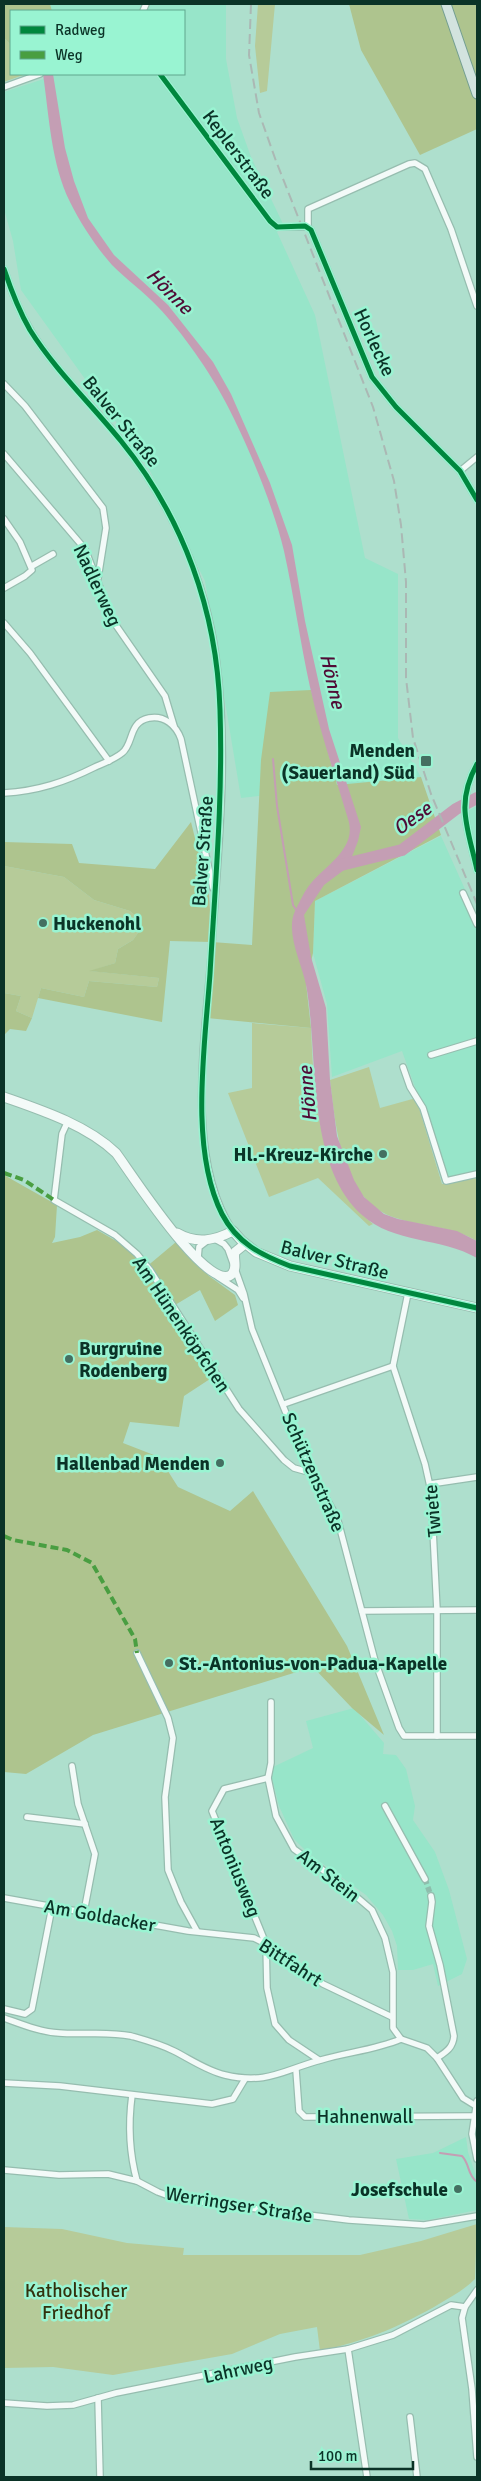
<svg xmlns="http://www.w3.org/2000/svg" width="481" height="2481" font-family="Signika,sans-serif">
<style>
.built{fill:#97e5c9}
.green{fill:#b6cb99}
.forest{fill:#aec48e}
.water{fill:#c49eb4}
.lines{fill:none;stroke-linecap:round;stroke-linejoin:round}
.stream{stroke:#c49eb4;stroke-width:2}
.river{stroke:#c49eb4;stroke-width:12}
.street-tunnel{stroke:#8dbdac;stroke-width:5.5;stroke-dasharray:5.5 3;stroke-linecap:butt}
.street-casing{stroke:#96bdaf;stroke-width:8}
.secondary-casing{stroke:#96bdaf;stroke-width:11}
.primary-casing{stroke:#749f91;stroke-width:11}
.street{stroke:#f3faf8;stroke-width:5.5}
.secondary{stroke:#f3faf8;stroke-width:9}
.primary{stroke:#d2e3de;stroke-width:9}
.rail{stroke:#abb8b4;stroke-width:2;stroke-dasharray:10 5;stroke-linecap:butt}
.quiet{stroke:#499e41;stroke-width:4;stroke-dasharray:8 4;stroke-linecap:butt}
.cycleway-casing{stroke:#99f4d2;stroke-width:8}
.cycleway{stroke:#00873e;stroke-width:5}
.poi-dot{fill:#446f61;stroke:#99f4d2;stroke-width:2}
.labels{text-anchor:middle;stroke-width:5;stroke-linejoin:round;paint-order:stroke}
.street-label{font-size:19px;fill:#0b3327;stroke:#99f4d2}
.poi-label{font-size:19px;font-weight:bold;fill:#0b3327;stroke:#99f4d2;text-anchor:end}
.park-label{font-size:19px;fill:#32310d;stroke:#99f4d2}
.water-label{font-size:20px;font-style:italic;fill:#500c36;stroke:#99f4d2}
</style>
<rect width="100%" height="100%" fill="#aedfcd"/>
<g class="built">
<path d="M50,4H226V59L237,118L251,157L284,226L277,232L315,315L365,558L398,574V738L421,777L241,798L205,581L147,465L21,290L13,241L4,209V92L59,74H184V11H52Z"/>
<path d="M477,806V857L462,814Z"/>
<path d="M441,836L477,916V1173L448,1179L402,1051L332,1077L327,1004L313,953L315,901Z"/>
<path d="M354,1708L384,1743L383,1754L396,1755L406,1769L415,1806L413,1820L435,1852L449,1890L467,1959L462,1974L438,1986L433,1964L413,1970H398L397,1946L392,1931L383,1915L366,1895L308,1853L294,1839L279,1806L272,1778L273,1767L313,1748L306,1721Z"/>
<path d="M466,2137L468,2152L477,2179V2210L428,2220L409,2219L396,2159L433,2153Z"/>
</g>
<g class="green">
<path d="M258,4H275L267,91L260,93L255,46Z"/>
<path d="M4,38L11,45V74H26L4,82Z"/>
<path d="M4,866L64,877L94,900L130,911L138,918L140,930L133,940L118,949L115,963L91,971L159,978L157,987L89,981L84,997L41,988L32,1018L16,1011L21,996L4,993Z"/>
<path d="M252,1023L311,1028C314,1095 318,1177 373,1224L369,1226L318,1178L269,1197L228,1093L252,1088Z"/>
<path d="M369,1067L380,1108L416,1098L442,1184L477,1178V1241C451,1226 423,1227 396,1218C341,1201 336,1128 330,1080Z"/>
<path d="M477,2224L475,2279C463,2291 449,2298 434,2307C392,2330 367,2340 320,2351L317,2327L280,2334L232,2354L113,2375L53,2367L4,2368V2227L62,2229L127,2243L184,2248L183,2255H360L421,2241Z"/>
</g>
<g class="forest">
<path d="M4,4H50L52,11H11V45L4,38Z"/>
<path d="M349,4H477V129L420,155L361,50Z"/>
<path d="M311,690L337,785L421,777L441,835L315,901L313,953L306,983L311,1028L207,1018L211,942L170,941L162,1022L38,998L41,988L84,997L89,981L157,987L159,978L89,971L115,963L118,949L133,940L140,930L138,918L130,911L94,900L64,877L4,866V842L72,844L79,863L155,869L191,822L209,895L212,942L252,945L261,760L270,692Z"/>
<path d="M4,993L21,996L16,1011L32,1018L26,1031L10,1029L4,1035Z"/>
<path d="M4,1175L57,1205L55,1237L52,1243L80,1237L97,1230L125,1246L145,1268L176,1242L209,1276L235,1295L238,1305L215,1321L200,1290L170,1308L213,1377L184,1396L179,1427L130,1422L123,1443L159,1457L178,1487L230,1511L253,1491L347,1646L384,1735L352,1708L313,1667L93,1735L26,1774L4,1772Z"/>
</g>
<path class="water" d="M43,74H53L65,148L74,181L88,218L114,255L168,305L213,362L231,394L270,483L292,545L305,621L329,729L361,827L358,841L348,867L324,885L304,915L311,957L326,1008L330,1080L337,1136L354,1180L364,1197L384,1214L398,1219L457,1231L477,1241V1258C441,1237 394,1244 362,1215C305,1164 319,1053 306,985C302,963 285,933 295,911C299,903 303,894 308,887C323,866 358,850 348,819C335,775 320,732 310,687C300,642 294,596 284,551C273,505 248,445 226,403C210,372 182,332 158,307C144,292 127,280 112,265C96,247 81,224 70,202C51,164 49,115 43,74Z"/>
<g class="lines">
<g class="stream">
<path d="M273,759L277,806L293,905L297,911"/>
<path d="M440,2153L462,2156C470,2164 467,2175 477,2182"/>
</g>
<path class="river" d="M337,866L402,850L456,809L477,798"/>
<path class="street-tunnel" d="M425,1879L431,1896"/>
<g class="street-casing">
<g id="street">
<path d="M143,11L146,4"/>
<path d="M160,74L270,221L277,227H308"/>
<path d="M4,87L40,74"/>
<path d="M308,227L311,230L372,377L396,407L460,471L477,500"/>
<path d="M308,227V209L409,164L415,163L425,169L451,229L477,306"/>
<path d="M4,269C11,291 19,311 31,331C56,372 93,405 123,443C171,504 206,580 216,658C230,757 217,859 211,958C205,1040 185,1159 233,1231"/>
<path d="M4,384L25,406L103,508L106,528L98,578"/>
<path d="M4,454L85,549L113,621L165,696L174,726"/>
<path d="M460,471L477,457"/>
<path d="M4,519L20,542L32,570L25,576L4,588"/>
<path d="M32,566L53,554"/>
<path d="M4,623L30,653L109,761"/>
<path d="M477,764C455,804 468,828 477,870"/>
<path d="M4,793C38,791 65,782 95,767C104,763 115,759 122,753C134,744 128,722 149,718C164,715 176,725 181,739L213,888"/>
<path d="M463,893L477,924"/>
<path d="M431,1055L477,1041"/>
<path d="M403,1067L410,1087L423,1108L446,1181L477,1174"/>
<path d="M67,1123L62,1134L54,1200L115,1235L137,1254L150,1270L239,1409L284,1460L294,1468L312,1473"/>
<path d="M215,1239L224,1244L228,1249L244,1294L252,1329L307,1465L337,1517L375,1661L399,1728L404,1736H477"/>
<path d="M198,1258L199,1247L208,1240"/>
<path d="M218,1277L238,1290L243,1298"/>
<path d="M408,1293L393,1366L425,1464L431,1491L437,1610V1736"/>
<path d="M284,1404L393,1366"/>
<path d="M430,1484L477,1477"/>
<path d="M362,1611L477,1610"/>
<path d="M137,1653L168,1718L173,1738L165,1797L168,1870L181,1902L197,1931"/>
<path d="M271,1702V1763L268,1778L276,1816L294,1849L338,1881L372,1910L385,1938L393,1972V2028L401,2039L427,2048L437,2058L463,2098L476,2106"/>
<path d="M72,1766L78,1804L95,1854L84,1912"/>
<path d="M268,1778L224,1789L212,1811L266,1944L267,1988L275,2024L289,2040L319,2060"/>
<path d="M385,1806L425,1879"/>
<path d="M27,1817L85,1824"/>
<path d="M431,1896L432,1902L429,1926L440,1965L454,2036C453,2048 446,2052 437,2058"/>
<path d="M4,1898L188,1931L254,1938L266,1944L323,1984L392,2017"/>
<path d="M4,2009L25,2014L32,2009L52,1907"/>
<path d="M4,2018C21,2024 40,2032 59,2033C83,2035 107,2031 131,2036C145,2040 160,2044 174,2051C190,2059 207,2071 225,2075C267,2085 283,2070 321,2060C348,2052 375,2050 401,2039"/>
<path d="M296,2070L299,2111L305,2117L475,2116"/>
<path d="M4,2083L60,2086L212,2104L233,2099L245,2079"/>
<path d="M132,2095C128,2125 129,2152 137,2181"/>
<path d="M477,2101L472,2134L477,2159"/>
<path d="M4,2170L59,2175L108,2174L137,2181L158,2192L177,2199L349,2220L424,2225L477,2216"/>
<path d="M477,2290L465,2307L462,2318L472,2389L477,2457"/>
<path d="M348,2349L367,2477"/>
<path d="M98,2398L100,2477"/>
<path d="M4,2403L47,2406L73,2405L116,2393L295,2357L348,2349L393,2335L451,2305L465,2307"/>
<path d="M410,2417L417,2477"/>
</g>
</g>
<g class="secondary-casing">
<g id="secondary">
<path d="M4,1097C41,1110 87,1125 116,1153C129,1170 209,1296 232,1274C238,1267 233,1259 235,1252L245,1244"/>
<path d="M177,1233C196,1244 214,1241 233,1231L241,1240L256,1252L290,1266L477,1308"/>
</g>
</g>
<g class="primary-casing">
<path id="primary" d="M446,4L477,94"/>
</g>
<use href="#street" class="street"/>
<use href="#secondary" class="secondary"/>
<use href="#primary" class="primary"/>
<path class="rail" d="M251,4L249,55L259,113L276,161L373,407L394,481L401,525L406,582V678L413,738L431,794L477,904"/>
<g class="quiet">
<path d="M4,1173L24,1180L54,1200"/>
<path d="M4,1536L13,1540L67,1550L92,1563L135,1639L137,1653"/>
</g>
<g class="cycleway-casing">
<g id="cycleway">
<path d="M160,74L270,221L277,227L305,226L311,230L372,377L396,407L460,471L477,500"/>
<path d="M4,269C11,290 19,311 30,330C55,370 91,404 121,441C183,517 217,611 220,710C223,798 215,886 210,974C205,1045 189,1149 222,1214C237,1243 261,1255 290,1266L477,1308"/>
<path d="M477,764C455,804 468,828 477,870"/>
</g>
</g>
<use href="#cycleway" class="cycleway"/>
</g>
<g class="poi-dot">
<rect x="420" y="755" width="12" height="12" rx="2.5"/>
<circle cx="43" cy="923" r="5"/>
<circle cx="383" cy="1154" r="5"/>
<circle cx="69" cy="1359" r="5"/>
<circle cx="220" cy="1463" r="5"/>
<circle cx="169" cy="1663" r="5"/>
<circle cx="458" cy="2189" r="5"/>
</g>
<g class="labels">
<g class="street-label">
<text transform="translate(239 154) rotate(53)" y="7">Keplerstraße</text>
<text transform="translate(375 342) rotate(65)" y="7">Horlecke</text>
<text transform="translate(122 421) rotate(51)" y="7">Balver Straße</text>
<text transform="translate(98 585) rotate(65)" y="7">Nadlerweg</text>
<text transform="translate(202 851) rotate(-86)" y="7">Balver Straße</text>
<text transform="translate(335 1259) rotate(14)" y="7">Balver Straße</text>
<text transform="translate(182 1324) rotate(56)" y="7">Am Hünenköpfchen</text>
<text transform="translate(314 1472) rotate(66)" y="7">Schützenstraße</text>
<text transform="translate(432 1511) rotate(-95)" y="7">Twiete</text>
<text transform="translate(236 1867) rotate(68)" y="7">Antoniusweg</text>
<text transform="translate(329 1875) rotate(38)" y="7">Am Stein</text>
<text transform="translate(100 1915) rotate(10)" y="7">Am Goldacker</text>
<text transform="translate(291 1962) rotate(33)" y="7">Bittfahrt</text>
<text x="365" y="2123">Hahnenwall</text>
<text transform="translate(239 2204) rotate(9)" y="7">Werringser Straße</text>
<text transform="translate(238 2369) rotate(-12)" y="7">Lahrweg</text>
</g>
<g class="poi-label">
<text x="415" y="757">Menden<tspan x="415" dy="22">(Sauerland) Süd</tspan></text>
<text x="53" y="930" text-anchor="start">Huckenohl</text>
<text x="373" y="1161">Hl.-Kreuz-Kirche</text>
<text x="79" y="1355" text-anchor="start">Burgruine<tspan x="79" dy="22">Rodenberg</tspan></text>
<text x="210" y="1470">Hallenbad Menden</text>
<text x="179" y="1670" text-anchor="start">St.-Antonius-von-Padua-Kapelle</text>
<text x="448" y="2196">Josefschule</text>
</g>
<g class="park-label">
<text x="76" y="2297">Katholischer<tspan x="76" dy="22">Friedhof</tspan></text>
</g>
<g class="water-label">
<text transform="translate(170 291) rotate(45)" y="7">Hönne</text>
<text transform="translate(333 681) rotate(77)" y="7">Hönne</text>
<text transform="translate(412 818) rotate(-36)" y="7">Oese</text>
<text transform="translate(307 1094) rotate(-95)" y="7">Hönne</text>
</g>
</g>
<rect width="481" height="2481" fill="none" stroke="#0b3327" stroke-width="10"/>
<rect x="10" y="10" width="175" height="65" fill="#99f4d2" stroke="#60a78e"/>
<rect x="20" y="26" width="25" height="8" fill="#00873e" stroke="#60a78e"/>
<text x="55" y="35" font-size="15" fill="#0b3327">Radweg</text>
<rect x="20" y="51" width="25" height="8" fill="#499e41" stroke="#60a78e"/>
<text x="55" y="60" font-size="15" fill="#0b3327">Weg</text>
<path d="M311 2461v8h102v-8" fill="none" stroke="#0b3327" stroke-width="2.5"/>
<text x="318" y="2461" font-size="15" fill="#0b3327" stroke="#99f4d2" stroke-width="4" paint-order="stroke">100 m</text>
</svg>
